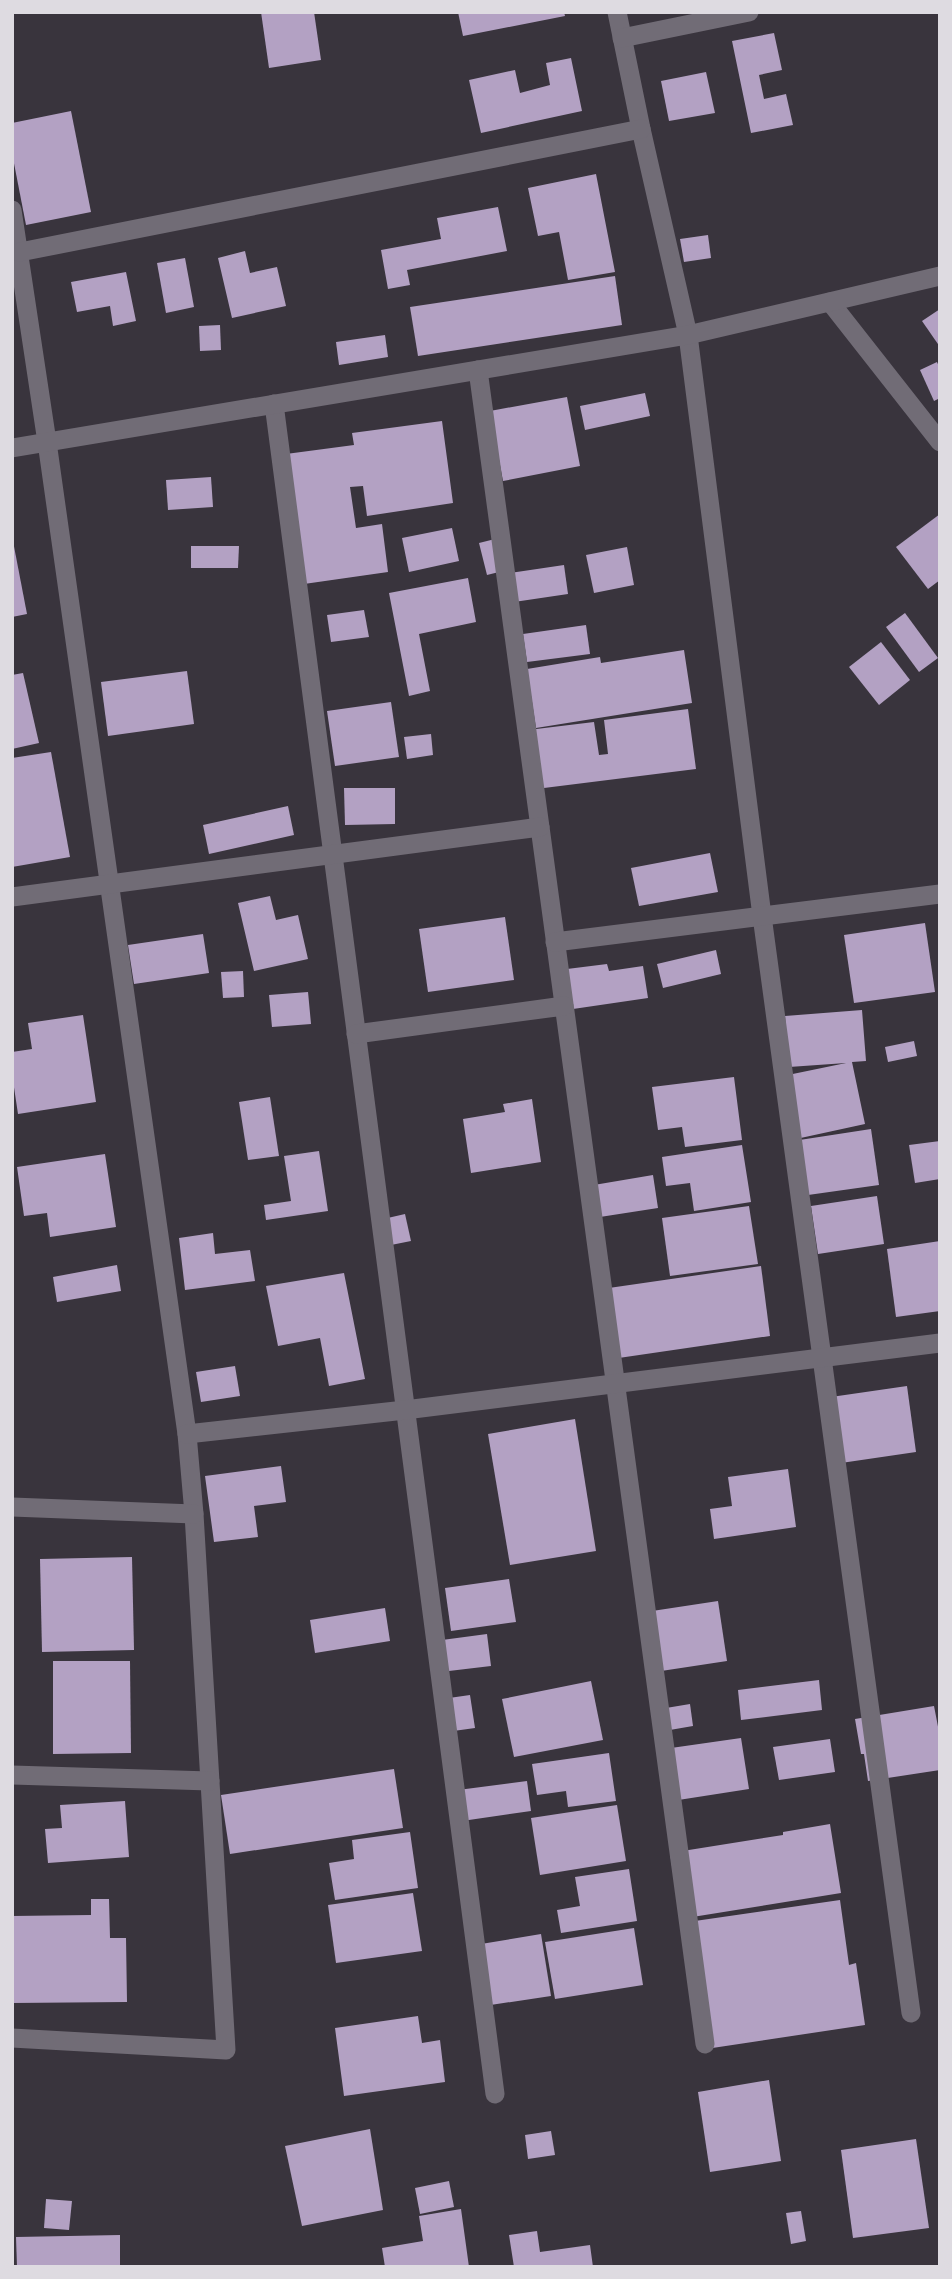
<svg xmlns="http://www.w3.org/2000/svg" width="952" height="2279" font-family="'Titillium Web',sans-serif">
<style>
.building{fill:#b3a1c3}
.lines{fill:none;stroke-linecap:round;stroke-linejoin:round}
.minor{stroke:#716c76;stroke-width:19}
</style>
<rect width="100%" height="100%" fill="#39343d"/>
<g class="building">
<path d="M261,12H314L321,60L269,68Z"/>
<path d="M458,12H564L565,16L463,36Z"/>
<path d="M774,33L782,70L759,75L764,99L786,94L793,125L751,133L732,41Z"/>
<path d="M571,58L582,111L481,133L469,80L515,70L520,93L550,85L546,63Z"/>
<path d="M706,72L715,113L669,121L661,81Z"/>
<path d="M71,111L91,212L26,225L12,153V123Z"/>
<path d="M596,174L615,272L568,280L559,232L538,236L528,188Z"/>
<path d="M498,207L507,251L407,270L410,285L388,289L381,250L441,239L437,218Z"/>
<path d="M708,235L711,258L684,262L680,239Z"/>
<path d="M245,251L250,273L277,267L286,306L232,318L218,258Z"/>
<path d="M185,258L194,307L166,313L157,263Z"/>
<path d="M126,272L136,321L113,326L110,306L77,312L71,282Z"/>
<path d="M615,276L622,325L418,356L410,307Z"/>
<path d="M940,309V347L922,321Z"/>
<path d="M220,325L221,350L200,351L199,326Z"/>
<path d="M385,335L388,357L339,365L336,342Z"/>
<path d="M937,362L940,369V398L934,401L920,370Z"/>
<path d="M645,393L650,416L585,430L580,406Z"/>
<path d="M567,397L580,466L503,481L490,411Z"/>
<path d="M442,421L453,503L367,516L363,486L350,487L356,528L382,524L388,572L304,584L286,454L354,445L352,433Z"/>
<path d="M211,477L213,507L168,510L166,480Z"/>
<path d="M940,514V580L928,589L896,547Z"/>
<path d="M452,528L459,561L409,572L402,538Z"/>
<path d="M12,536L27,614L12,617Z"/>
<path d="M495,539L503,571L487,575L479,543Z"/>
<path d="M191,546H239L238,568H191Z"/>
<path d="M627,547L634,585L594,593L586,555Z"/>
<path d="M564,565L568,594L514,602L510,573Z"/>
<path d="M468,578L476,622L419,634L430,691L409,696L389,593Z"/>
<path d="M364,610L369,637L331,642L327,615Z"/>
<path d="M905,613L938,658L919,672L886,627Z"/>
<path d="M586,625L590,654L527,662L523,634Z"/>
<path d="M881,642L910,680L879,705L849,667Z"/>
<path d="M684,650L692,703L536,728L527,669L600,657L601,663Z"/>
<path d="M187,671L194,724L108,736L101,682Z"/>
<path d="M23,673L39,743L12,749V675Z"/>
<path d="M391,702L399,757L335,766L327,711Z"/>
<path d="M688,709L696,769L536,789L528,730L594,722L599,755L608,754L604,720Z"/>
<path d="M431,734L433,755L407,759L404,737Z"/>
<path d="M51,752L70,857L12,867V758Z"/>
<path d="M344,788H395V824L345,825Z"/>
<path d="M288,806L294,835L209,854L203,825Z"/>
<path d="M710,853L718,892L639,906L631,868Z"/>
<path d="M270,896L276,920L298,915L308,959L254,971L238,903Z"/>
<path d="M505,917L514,980L428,992L419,929Z"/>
<path d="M925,923L935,992L854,1003L844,935Z"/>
<path d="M203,934L209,973L134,984L128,945Z"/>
<path d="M716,950L721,974L663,988L657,964Z"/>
<path d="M607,964L609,971L643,966L648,998L573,1009L567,969Z"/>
<path d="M243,971L244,997L223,998L221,972Z"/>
<path d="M308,992L311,1024L272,1027L269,995Z"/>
<path d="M862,1010L866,1061L852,1062L865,1124L796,1139L783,1076L846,1063L789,1067L785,1016Z"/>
<path d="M83,1015L96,1102L18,1114L12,1074V1052L32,1049L28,1023Z"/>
<path d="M914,1041L917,1056L888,1062L885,1047Z"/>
<path d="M734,1077L742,1140L685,1147L682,1127L658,1130L652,1087Z"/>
<path d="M270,1097L279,1156L248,1160L239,1102Z"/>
<path d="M532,1099L541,1162L471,1173L463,1119L505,1112L503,1104Z"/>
<path d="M871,1129L879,1185L801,1196L793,1141Z"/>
<path d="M940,1141V1179L915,1183L909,1145Z"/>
<path d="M742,1145L751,1202L694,1211L690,1183L666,1186L662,1157Z"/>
<path d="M319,1151L328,1211L266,1220L264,1205L291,1201L284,1156Z"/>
<path d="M105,1154L116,1227L50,1237L47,1213L24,1216L17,1167Z"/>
<path d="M653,1175L658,1208L587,1219L582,1187Z"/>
<path d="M877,1196L884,1244L818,1254L811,1206Z"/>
<path d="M749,1206L758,1264L670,1276L662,1218Z"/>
<path d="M405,1214L411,1241L386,1246L379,1220Z"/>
<path d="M213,1233L215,1254L250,1250L255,1281L185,1290L179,1238Z"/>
<path d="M940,1241V1311L896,1317L887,1249Z"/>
<path d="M117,1265L121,1291L57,1302L53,1277Z"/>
<path d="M761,1266L770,1336L605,1360L595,1290Z"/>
<path d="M344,1273L365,1379L329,1386L320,1338L278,1346L266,1286Z"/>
<path d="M235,1366L240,1396L201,1402L196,1372Z"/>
<path d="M907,1386L916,1452L841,1463L831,1397Z"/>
<path d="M575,1419L596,1551L510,1565L488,1434Z"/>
<path d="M281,1466L286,1502L254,1506L258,1537L214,1542L205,1476Z"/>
<path d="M788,1469L796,1527L714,1539L710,1509L732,1506L728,1477Z"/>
<path d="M132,1557L134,1650L42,1652L40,1559Z"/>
<path d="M509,1579L516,1622L451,1631L445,1588Z"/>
<path d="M718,1601L727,1661L648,1673L639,1613Z"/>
<path d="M385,1608L390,1641L315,1653L310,1620Z"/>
<path d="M487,1634L491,1666L432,1673L427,1642Z"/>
<path d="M53,1661H130L131,1753L53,1754Z"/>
<path d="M819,1680L822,1710L741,1720L738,1690Z"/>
<path d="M591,1681L603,1740L514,1757L502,1699Z"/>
<path d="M470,1695L475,1728L439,1733L435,1700Z"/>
<path d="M690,1704L693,1726L664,1731L660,1709Z"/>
<path d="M934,1706L940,1737V1770L868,1781L864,1754H861L855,1719Z"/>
<path d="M741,1738L749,1789L672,1801L664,1749Z"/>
<path d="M830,1739L835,1772L779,1780L773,1747Z"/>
<path d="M609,1753L616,1801L568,1807L566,1791L537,1795L532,1764Z"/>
<path d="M394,1769L403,1828L230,1854L221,1795Z"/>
<path d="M527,1781L531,1811L462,1821L458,1790Z"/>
<path d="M125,1801L129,1857L48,1863L45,1829L62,1828L60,1805Z"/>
<path d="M617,1805L626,1861L540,1875L531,1818Z"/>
<path d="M830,1824L841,1893L680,1919L670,1853L783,1835V1832Z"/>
<path d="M410,1832L418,1888L335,1900L329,1863L354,1859L352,1840Z"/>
<path d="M629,1869L637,1921L561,1933L557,1910L580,1906L575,1877Z"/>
<path d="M413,1893L422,1951L336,1963L328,1905Z"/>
<path d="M91,1899H109L110,1938H126L127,2002L12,2003V1916L91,1915Z"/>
<path d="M840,1900L849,1965L856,1963L865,2025L699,2050L681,1923Z"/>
<path d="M634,1928L643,1985L555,1999L545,1942Z"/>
<path d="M541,1934L551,1996L484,2006L475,1945Z"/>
<path d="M418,2016L422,2043L440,2040L445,2082L344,2096L335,2028Z"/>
<path d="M769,2080L781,2161L710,2172L698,2092Z"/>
<path d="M370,2129L383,2210L302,2226L285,2146Z"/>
<path d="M551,2131L555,2155L528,2159L525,2135Z"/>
<path d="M916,2139L929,2228L853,2238L841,2150Z"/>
<path d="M449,2181L454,2207L420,2214L415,2188Z"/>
<path d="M46,2199L72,2201L69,2230L44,2228Z"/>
<path d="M461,2209L469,2267H385L382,2248L423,2241L419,2216Z"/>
<path d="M801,2211L806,2241L791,2244L786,2213Z"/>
<path d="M537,2231L540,2252L590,2245L593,2267H514L509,2235Z"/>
<path d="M120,2235V2267H17L16,2237Z"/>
</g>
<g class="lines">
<g class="minor">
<path d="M617,12L641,129L688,335L762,916L911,2013"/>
<path d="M622,38L749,12"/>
<path d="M12,210L47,442L187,1434L194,1514L226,2050L12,2038"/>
<path d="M20,252L641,129"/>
<path d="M830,302L940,442"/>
<path d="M478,370L705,2044"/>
<path d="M274,404L495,2094"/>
<path d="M12,448L688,335L940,276"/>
<path d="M12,897L540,827"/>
<path d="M555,942L940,894"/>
<path d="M356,1034L564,1006"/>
<path d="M187,1434L405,1410L940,1343"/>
<path d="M12,1507L194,1514"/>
<path d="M12,1775L210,1781"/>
</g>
</g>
<rect width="952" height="2279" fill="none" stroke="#dedbe1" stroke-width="28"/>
</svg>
